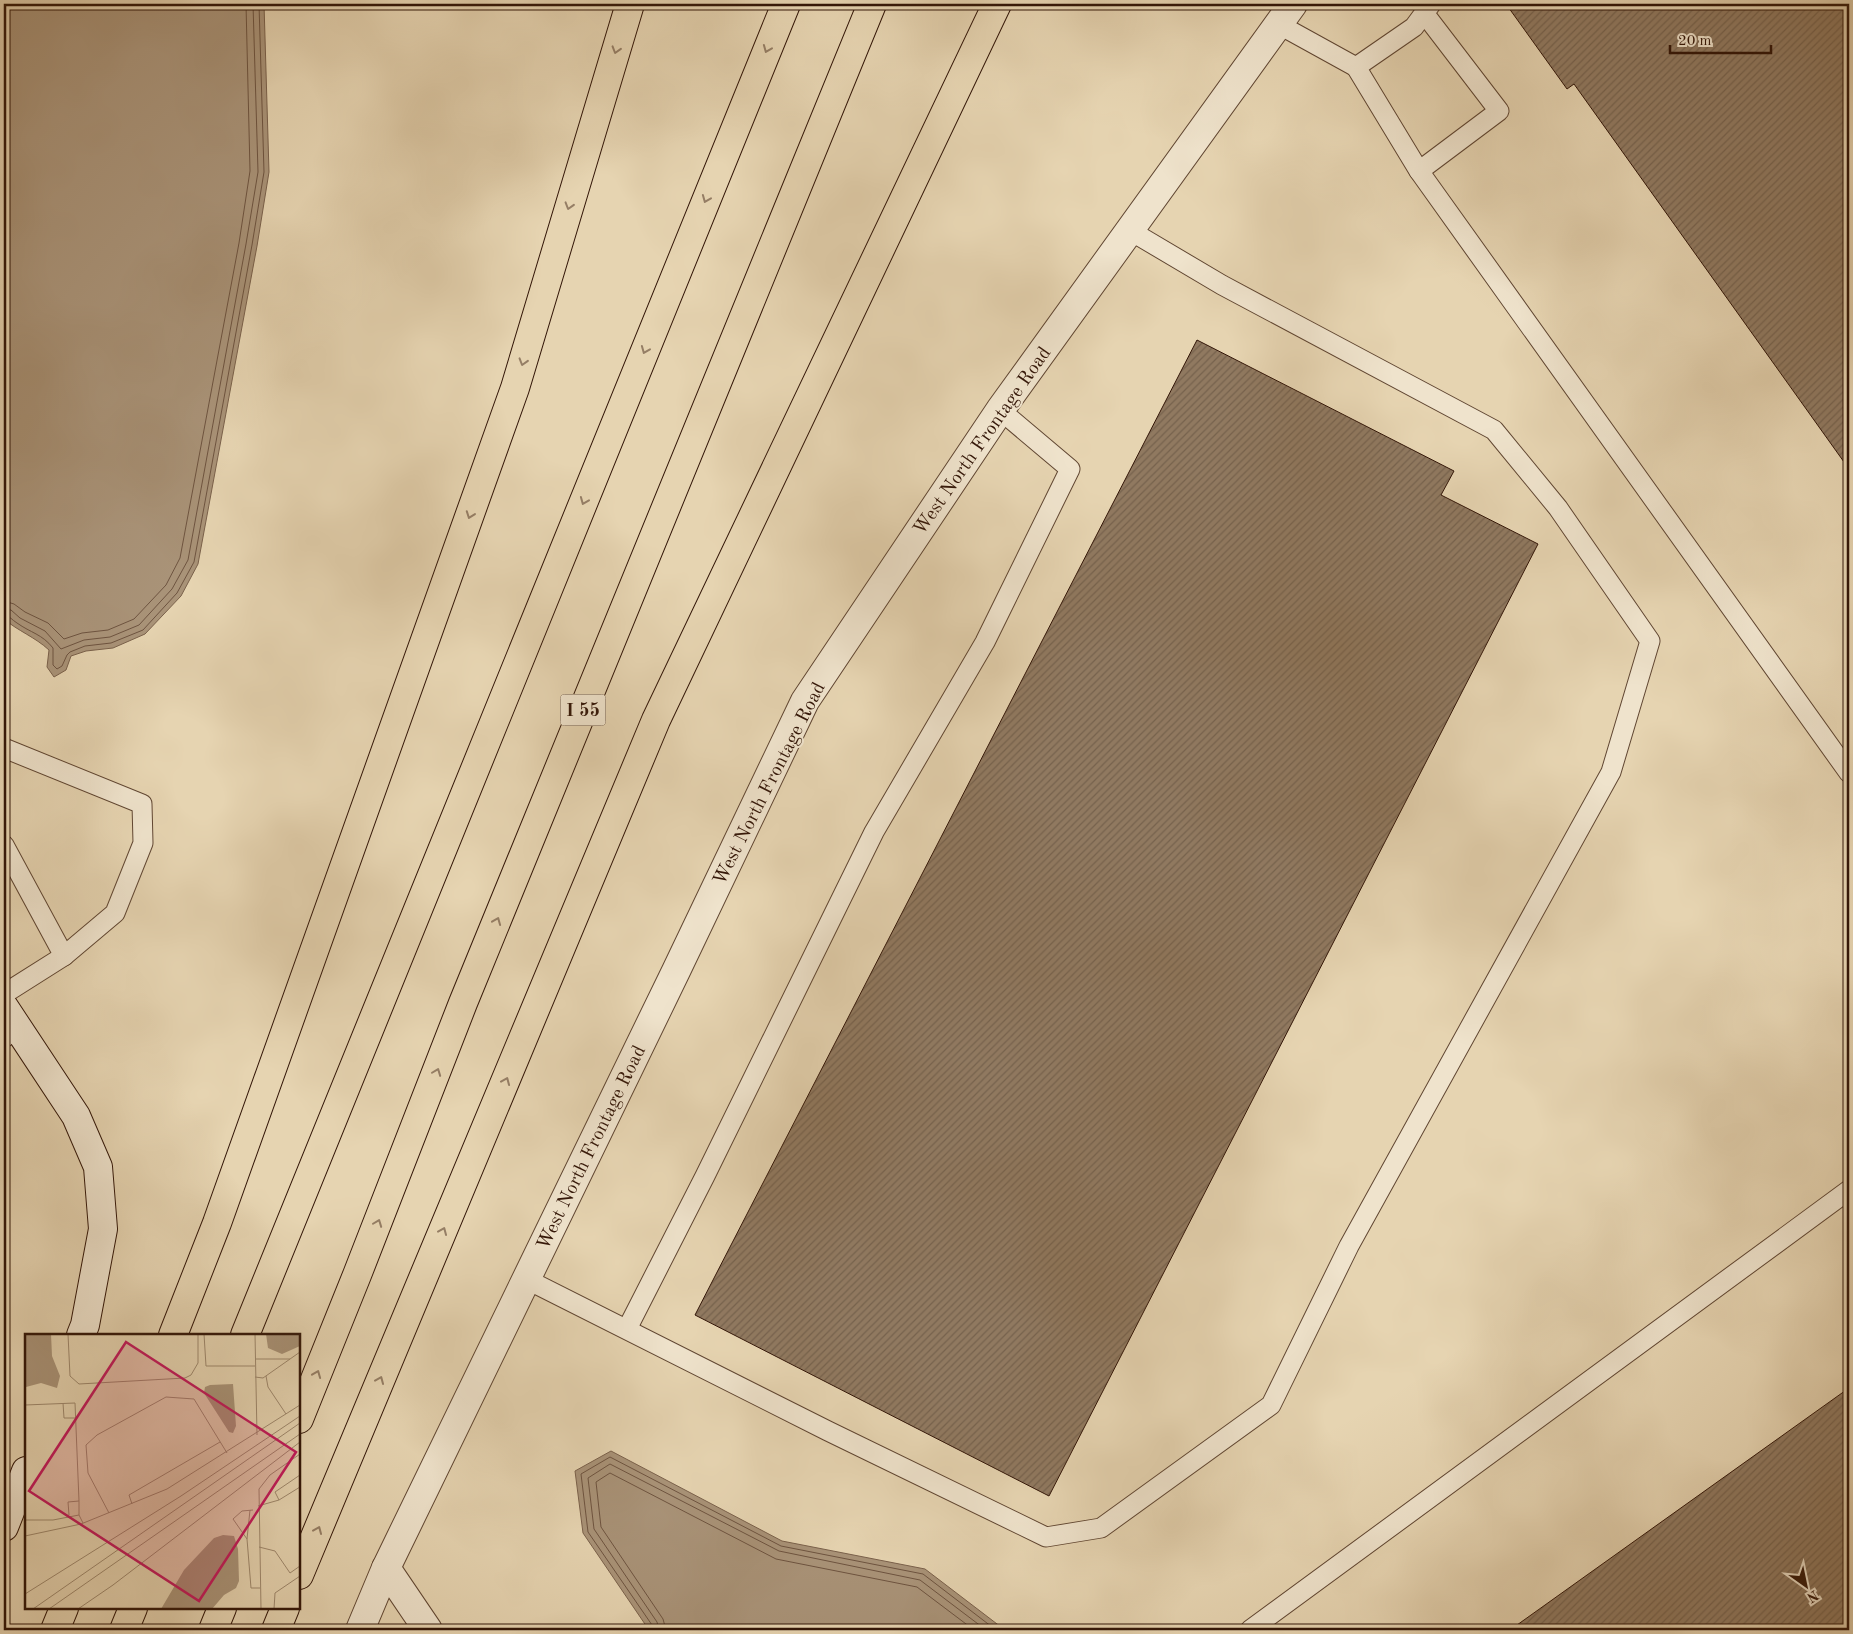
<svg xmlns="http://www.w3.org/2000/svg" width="1853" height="1634" font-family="'Old Standard TT',serif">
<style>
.water{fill:#a99378;stroke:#7a614b}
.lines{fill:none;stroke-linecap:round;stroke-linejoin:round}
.shore{stroke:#6e5440;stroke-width:1}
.building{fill:url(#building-hatch);stroke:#331608}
.lane-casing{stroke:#604632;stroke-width:21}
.street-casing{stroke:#604632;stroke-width:30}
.secondary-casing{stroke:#331608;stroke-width:30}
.highway-casing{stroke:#331608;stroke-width:30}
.lane{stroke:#efe3cc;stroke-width:19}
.street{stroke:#efe3cc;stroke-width:28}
.secondary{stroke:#efe3cc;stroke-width:28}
.highway{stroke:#e6d4b1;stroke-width:28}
.oneway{stroke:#957e65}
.labels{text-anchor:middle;stroke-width:4;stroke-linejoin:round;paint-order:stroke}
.shield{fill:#efe3cc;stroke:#6b5443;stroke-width:1}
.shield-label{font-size:18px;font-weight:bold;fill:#331608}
.street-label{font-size:19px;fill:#331608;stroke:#efe3cc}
.inset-road{fill:none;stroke:#9e886d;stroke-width:1}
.view{fill:#c2185b;fill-opacity:0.15;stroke:#c2185b;stroke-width:2.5}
.inset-edge{fill:none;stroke:#331608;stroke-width:2.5}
</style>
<defs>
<pattern id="building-hatch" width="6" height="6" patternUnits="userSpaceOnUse" patternTransform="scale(1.25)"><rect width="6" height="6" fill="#907960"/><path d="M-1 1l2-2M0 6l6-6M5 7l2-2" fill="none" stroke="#76624d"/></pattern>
</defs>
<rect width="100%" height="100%" fill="#e6d4b1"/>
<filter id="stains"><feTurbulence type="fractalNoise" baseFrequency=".004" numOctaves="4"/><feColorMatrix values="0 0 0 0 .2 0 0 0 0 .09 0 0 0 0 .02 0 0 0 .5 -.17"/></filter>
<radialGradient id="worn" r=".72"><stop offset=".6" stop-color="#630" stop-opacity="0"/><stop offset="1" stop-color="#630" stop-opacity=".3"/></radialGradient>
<g class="water">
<path d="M4,4H264L269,172L257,246L198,564L181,596L145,634L113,648L86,651L71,656L66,670L54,677L47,667L49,650C35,637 18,631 4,619Z"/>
<path d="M611,1451L782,1541L925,1569L1001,1627L1002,1630H649L583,1533L575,1471Z"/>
</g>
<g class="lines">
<g class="shore">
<path d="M4,601L14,604L25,612L48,623L64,639L82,633L108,630L134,619L166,585L180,558L239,243L250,171L246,4"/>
<path d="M4,609L11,610L20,618L45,631L61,649L84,640L110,637L139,625L172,589L188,560L246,244L258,172L253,4"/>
<path d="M4,615C10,616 12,620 17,623C31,633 42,634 53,648V665L57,669L62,666L67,655L70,652L85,646L111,643L143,630L177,593L194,562L252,245L264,172L259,4"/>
<path d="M653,1630L652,1625L588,1532L581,1474L610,1457L781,1546L923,1574L996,1630"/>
<path d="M659,1630L657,1622L594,1529L588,1478L610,1464L779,1551L920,1580L986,1630"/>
<path d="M666,1630L663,1619L601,1527L596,1482L610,1473L776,1559L917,1587L974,1630"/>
</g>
</g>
<g class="building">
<path d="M1506,4H1849V469L1574,84L1567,89Z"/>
<path d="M1197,340L1454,471L1441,495L1538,544L1049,1496L695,1315Z"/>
<path d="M1849,1388V1630H1510Z"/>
</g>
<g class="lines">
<g class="lane-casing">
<g id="lane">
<path d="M1278,24L1356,67L1414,27L1431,4"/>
<path d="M1356,67L1419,171L1499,111L1424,13"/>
<path d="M1419,171L1849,773"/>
<path d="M4,748L142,804L143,843L115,913L64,956L4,994"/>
<path d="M4,845L64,956"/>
<path d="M4,1038L17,1026"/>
<path d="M526,1279L828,1431L1046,1537L1101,1528L1271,1405L1349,1246L1611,772L1650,641L1558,508L1494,430L1222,285L1129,230"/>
<path d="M627,1329L705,1176L874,832L985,642L1070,469L1000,410"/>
<path d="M1250,1630L1849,1190"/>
</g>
</g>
<g class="street-casing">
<g id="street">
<path d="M386,1568L428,1630"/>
<path d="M360,1630L386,1568L676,971L805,701L1000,410L1293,4"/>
</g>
</g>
<g class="secondary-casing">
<g id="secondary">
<path d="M4,1007L76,1116L98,1167L103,1229L85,1325L81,1335"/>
<path d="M4,1527L26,1471"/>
</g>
</g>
<g class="highway-casing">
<g id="highway">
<path d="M173,1335L217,1223L515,388L630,4"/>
<path d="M245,1335L786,4"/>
<path d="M299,1419L357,1275L463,1003L872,4"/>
<path d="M299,1575L656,720L997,4"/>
<path d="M55,1630L64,1608"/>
<path d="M124,1630L133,1608"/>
<path d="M213,1630L222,1608"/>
<path d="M276,1630L285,1608"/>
</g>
</g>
<use href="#lane" class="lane"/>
<use href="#street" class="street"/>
<use href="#secondary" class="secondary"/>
<use href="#highway" class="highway"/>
</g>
<defs><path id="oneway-chevron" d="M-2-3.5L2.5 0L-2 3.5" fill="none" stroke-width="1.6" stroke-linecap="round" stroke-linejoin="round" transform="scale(1.25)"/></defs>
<g class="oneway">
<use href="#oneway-chevron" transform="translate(767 49) rotate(112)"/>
<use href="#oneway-chevron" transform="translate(616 50) rotate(107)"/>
<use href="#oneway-chevron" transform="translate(706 199) rotate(112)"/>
<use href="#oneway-chevron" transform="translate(569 206) rotate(107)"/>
<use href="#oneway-chevron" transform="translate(645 350) rotate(112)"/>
<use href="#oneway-chevron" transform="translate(523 362) rotate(107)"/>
<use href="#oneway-chevron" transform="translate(584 501) rotate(112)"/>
<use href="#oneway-chevron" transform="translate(470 515) rotate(110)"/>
<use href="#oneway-chevron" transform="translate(497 921) rotate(-68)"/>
<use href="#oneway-chevron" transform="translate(437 1072) rotate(-69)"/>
<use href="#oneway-chevron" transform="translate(506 1081) rotate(-67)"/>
<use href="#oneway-chevron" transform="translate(378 1223) rotate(-69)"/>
<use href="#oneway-chevron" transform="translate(443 1231) rotate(-67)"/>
<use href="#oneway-chevron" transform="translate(317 1374) rotate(-68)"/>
<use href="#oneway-chevron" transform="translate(380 1380) rotate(-67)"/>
<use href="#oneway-chevron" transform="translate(318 1530) rotate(-67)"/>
</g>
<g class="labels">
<rect class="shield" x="560.5" y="694.5" width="45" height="31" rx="4"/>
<g class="shield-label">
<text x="583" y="716">I 55</text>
</g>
<g class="street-label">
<text transform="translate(981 440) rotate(-55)" y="7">West North Frontage Road</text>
<text transform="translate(768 783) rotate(-63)" y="7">West North Frontage Road</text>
<text transform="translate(590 1147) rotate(-64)" y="7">West North Frontage Road</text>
</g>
</g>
<g transform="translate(25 1334)">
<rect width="275" height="275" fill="#e6d4b1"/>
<path d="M0,0H26L27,22L35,42L32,54L16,49L1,53ZM241,0H275V12L257,20L243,14ZM208,50L211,92L208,99L204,98L179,59L180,53L185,51ZM198,201L209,202L213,215L214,247L211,254L199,261L187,275H136L159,236L189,204Z" fill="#a99378"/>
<path class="inset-road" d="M43,0L45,42L54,50L160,44L166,41L173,29V0M179,0L181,32H230M230,0L232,101M231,25H265M241,42L243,53L261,80M230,43L238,44L275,18M38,69L39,84H50M0,71L50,69L54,167M254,166L250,158L275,141M107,170L104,161L195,108M233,172L254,166L275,153M225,176L222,205L226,254H235M84,179L63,139L61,111L72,101L141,63L169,65L202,119M44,181L43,168L54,167V181M0,186H28L54,181L58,189M0,202L56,190L142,155L275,71M222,205L208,185L217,177L228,176M234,213L250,217L265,239L275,232M88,251L275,108M0,260L156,162L275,82M8,275L275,89M24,275L275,100M53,275L88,251M236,275L234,155L245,141L275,120M249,275L250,259L275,242"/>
<path class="view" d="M101,8L271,118L174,267L4,157Z"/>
<rect width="275" height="275" class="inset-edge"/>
</g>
<rect width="1853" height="1634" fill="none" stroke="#e6d4b1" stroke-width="20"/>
<rect x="5" y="5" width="1843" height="1624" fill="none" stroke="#331608" stroke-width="2.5"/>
<rect x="10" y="10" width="1833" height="1614" fill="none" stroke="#331608"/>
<g transform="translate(1806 1586) rotate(147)" stroke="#efe3cc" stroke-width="4" paint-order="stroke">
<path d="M0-4L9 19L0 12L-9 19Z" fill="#331608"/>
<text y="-8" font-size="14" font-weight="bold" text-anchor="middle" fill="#331608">N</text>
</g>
<path d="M1670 45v8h101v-8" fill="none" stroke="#331608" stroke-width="2.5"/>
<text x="1678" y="45" font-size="15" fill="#331608" stroke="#efe3cc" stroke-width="4" paint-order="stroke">20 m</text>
<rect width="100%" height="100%" filter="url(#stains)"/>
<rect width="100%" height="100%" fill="url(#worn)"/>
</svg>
